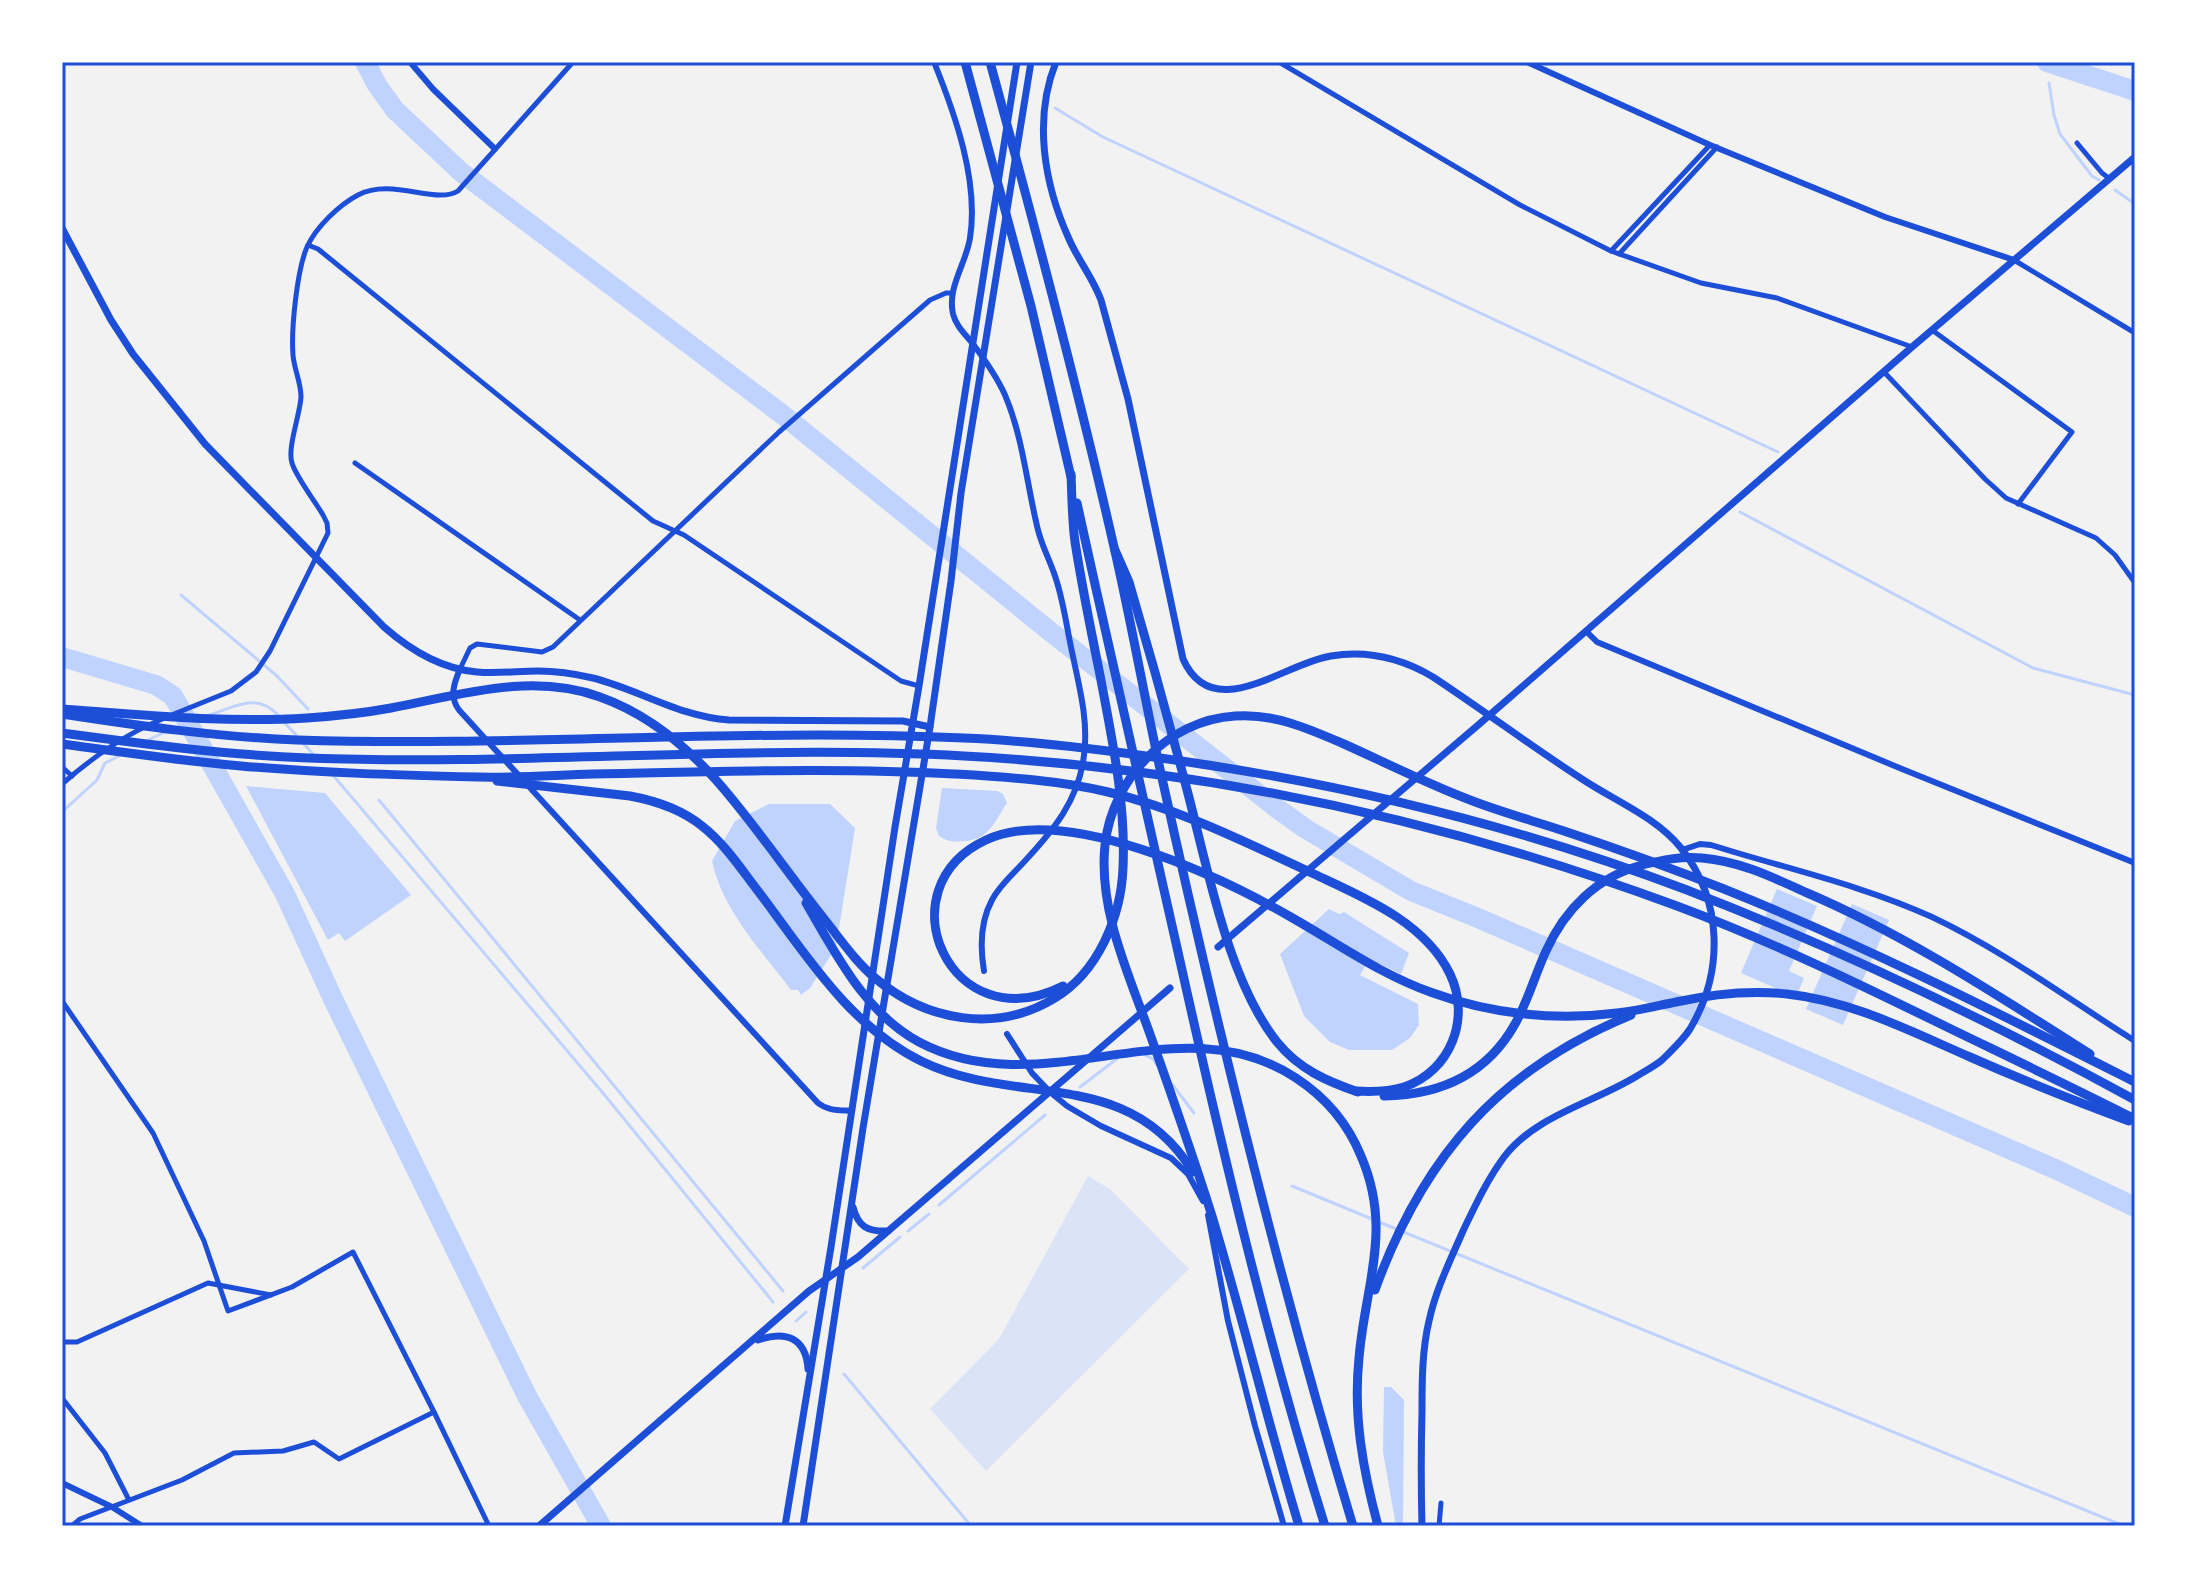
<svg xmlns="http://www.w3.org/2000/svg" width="2197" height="1588" font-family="'Work Sans',sans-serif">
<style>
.green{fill:#dbe4f7}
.water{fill:#bfd3fe}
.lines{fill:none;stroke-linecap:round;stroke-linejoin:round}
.stream{stroke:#bfd3fe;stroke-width:3}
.river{stroke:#bfd3fe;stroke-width:20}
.minor{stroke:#1d4ed8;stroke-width:5}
.tertiary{stroke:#1d4ed8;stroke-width:6}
.secondary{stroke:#1d4ed8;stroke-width:7}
.primary{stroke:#1d4ed8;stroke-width:7}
.motorway{stroke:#1d4ed8;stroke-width:9}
.neatline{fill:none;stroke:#1d4ed8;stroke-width:3}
</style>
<rect width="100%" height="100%" fill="#f2f2f2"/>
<path class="green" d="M1088,1176L1110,1189L1189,1269L986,1471L930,1409L999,1339Z"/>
<g class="water">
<path d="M246,786L325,793L411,895L345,941L339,933L328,940Z"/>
<path d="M942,788L997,791L1003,794L1007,803C994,822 990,839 965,841C954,842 948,842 939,836L936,828Z"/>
<path d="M769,804H830L855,828L836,947L810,988L801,995L798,990H791C761,950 723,911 712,861L735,821Z"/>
<path d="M1777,889L1817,906L1789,971L1804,978L1796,997L1741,973Z"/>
<path d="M1852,904L1889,920L1843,1025L1806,1009Z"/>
<path d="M1329,909L1339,914L1344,912L1409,953L1401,974L1370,959L1360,975L1418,1004L1419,1025L1410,1038L1392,1050H1349L1330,1042L1304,1016L1280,954Z"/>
<path d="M1384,1387H1391L1404,1400L1403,1526H1396L1383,1452Z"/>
</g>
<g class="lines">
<g class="stream">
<path d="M2049,83L2054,115L2060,134L2092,176L2099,180"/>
<path d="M1055,108L1103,137L1778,452"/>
<path d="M2115,190L2135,204"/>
<path d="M1740,512L2033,668L2135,695"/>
<path d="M181,595L277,676L308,709"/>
<path d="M209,715C235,707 256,692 278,715"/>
<path d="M283,721L297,736"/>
<path d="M146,741L165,732"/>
<path d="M302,742L313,754"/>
<path d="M332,774L603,1093L773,1302"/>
<path d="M379,800L783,1291"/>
<path d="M62,812L97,780L105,763L119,756"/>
<path d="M1145,1055L1153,1059L1157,1065"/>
<path d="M1172,1084L1194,1113"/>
<path d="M1080,1087L1118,1058"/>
<path d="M1292,1186L1372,1219"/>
<path d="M939,1205L1045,1115"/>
<path d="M1379,1222L2124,1526"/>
<path d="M908,1231L929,1214"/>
<path d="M863,1268L900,1237"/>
<path d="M796,1321L806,1312"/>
<path d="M844,1374L971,1526"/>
</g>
<g class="river">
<path d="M365,62L377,85L395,110L461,172L783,415L1052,633L1278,809L1306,829L1411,891L1478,918L2055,1169L2135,1207"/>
<path d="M2047,62L2135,91"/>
<path d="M62,657L156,685L173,696L285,894L333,999L527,1396L601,1526"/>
</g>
<g class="minor">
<path d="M1279,62L1520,205L1611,251L1701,283L1777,298L1912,347"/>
<path d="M2077,143L2102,173L2110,179"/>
<path d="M308,245L318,249L653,521L684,535L901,681L919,686"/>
<path d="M1611,251L1710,145"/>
<path d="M1619,254L1717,147"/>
<path d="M2014,260L2135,333"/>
<path d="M1932,330L2072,432L2018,504"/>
<path d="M1884,372L1985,479L2006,498L2096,538L2115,555L2135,583"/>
<path d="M355,463L580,620"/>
<path d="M460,669L470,648L477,644L542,652L553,647L779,432L930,300L946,293H952"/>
<path d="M174,714L231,691L256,672L270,651L328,533L327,523L323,515C315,501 296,477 292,463C287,448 300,415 301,397C301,382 294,369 293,355C291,329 297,270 307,247C316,227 339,205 358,195C392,177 436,205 458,191L573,62"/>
<path d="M62,767L72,776"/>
<path d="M62,784C93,757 126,733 165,718"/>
<path d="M62,1001L153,1133L204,1241L228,1311L292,1287L353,1252L434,1412L489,1526"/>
<path d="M62,1342H77L208,1283L271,1295"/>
<path d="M62,1398L105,1453L129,1500"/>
<path d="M72,1526L80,1519L182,1480L234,1453L283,1451L314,1442L339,1459L434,1412"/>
<path d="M1439,1526L1441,1503"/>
</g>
<g class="tertiary">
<path d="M410,62L433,89L495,149"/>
<path d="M934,62C955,114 979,181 970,238C966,264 947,287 953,314C956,326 965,334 973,344C985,360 997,377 1005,395C1023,437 1027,486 1038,530C1042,546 1050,561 1055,576C1063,599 1066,623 1071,647C1078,682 1089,719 1084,755C1079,800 1053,831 1023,863C1012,875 999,886 992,900C980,922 980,947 984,971"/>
<path d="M1527,62L1710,145L1885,217L2014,260"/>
<path d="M1586,631L1597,642L1902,769L2135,863"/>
<path d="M460,669C454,683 449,697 459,710L818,1103C828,1111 839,1110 852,1111"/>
<path d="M1682,850L1700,844L1711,845C1784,868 1862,885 1932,917C2004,951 2068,999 2135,1041"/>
<path d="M1007,1034L1032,1073L1050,1092L1067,1106L1101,1126L1171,1158L1188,1174L1203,1201"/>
<path d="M1208,1215L1228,1321L1255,1426L1284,1526"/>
<path d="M62,1483L112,1507L142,1526"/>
</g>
<g class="secondary">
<path d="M1056,62C1033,119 1044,184 1069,239C1078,260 1093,278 1101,300L1128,399L1183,659C1213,726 1284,663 1331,656C1368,650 1401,658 1433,677C1483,710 1531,746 1582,779C1615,801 1656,817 1681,848C1723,901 1724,972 1690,1029C1683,1040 1671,1051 1662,1060C1655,1066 1645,1071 1637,1076C1593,1103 1536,1115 1504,1157C1487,1180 1475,1206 1463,1231C1450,1261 1436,1289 1429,1321C1422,1350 1422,1382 1422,1411C1421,1450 1421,1488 1422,1526"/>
<path d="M62,228L111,320L133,354L205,444L384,627C409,649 442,669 477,672C497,674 518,671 538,671C557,671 576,674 593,678C640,690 680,717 729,720L903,721L930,727"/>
</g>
<g class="primary">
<path d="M1218,947L1477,726L1912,347L2135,157"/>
<path d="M853,1207C858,1227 868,1232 888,1231"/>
<path d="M758,1340C786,1330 806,1338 808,1369"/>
<path d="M539,1526L809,1291L858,1257L1170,988"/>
<path d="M785,1526L831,1247L895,827L919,686L1017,62"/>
<path d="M803,1526L863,1128L930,727L951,581L961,493L1031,62"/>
</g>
<g class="motorway">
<path d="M965,62L1031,306L1071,477"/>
<path d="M990,62C1034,223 1077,384 1114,547C1131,621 1144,695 1160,769C1216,1024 1278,1277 1353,1526"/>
<path d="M1077,503C1110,653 1144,803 1178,952C1221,1145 1266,1337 1325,1526"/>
<path d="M1115,550L1129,582C1149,650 1168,718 1186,786C1207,864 1227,979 1277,1042C1299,1069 1326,1081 1358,1092"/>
<path d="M62,709C144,715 225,723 307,718C335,716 364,713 391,708C460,695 531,672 600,697C645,713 684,744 716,780C755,824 788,874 825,920C841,940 855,961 875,978C926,1021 996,1034 1055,998C1098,972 1121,917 1123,868C1126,803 1112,739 1100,675C1091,631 1082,587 1075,542C1072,520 1072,497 1071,474"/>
<path d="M62,714C140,726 218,737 297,740C519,747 741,728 964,738C1039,741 1114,751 1188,762C1358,787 1526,829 1687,890C1839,949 1992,1022 2135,1100"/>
<path d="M62,733C144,744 226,755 308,758C527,766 745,744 964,756C1207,769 1448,821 1677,906C1771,941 1861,985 1951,1029C2013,1059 2074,1088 2135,1119"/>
<path d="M62,744C121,752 181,761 241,766C320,773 399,775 478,777C517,778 555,775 593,774C713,772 833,767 954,774C1005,777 1058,780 1108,792C1180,809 1247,843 1314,874C1363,897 1425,922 1450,974C1471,1018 1451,1071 1404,1087C1388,1092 1371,1092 1355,1091"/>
<path d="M497,781L630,796C657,801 681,809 702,826C725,844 741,869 758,891C805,953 848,1025 921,1061C1016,1108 1128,1065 1193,1172"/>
<path d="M806,903C836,954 865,1013 919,1042C1044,1108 1177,1000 1296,1078C1325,1097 1348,1124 1361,1156C1393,1230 1365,1285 1359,1358C1353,1416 1363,1470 1378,1526"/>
<path d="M1063,986C950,1043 882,888 986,840C1065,803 1219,876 1289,916C1337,943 1381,975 1433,993C1491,1014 1556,1021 1617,1013C1637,1011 1656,1006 1676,1002C1712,994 1750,990 1787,994C1852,1001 1910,1031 1970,1057C2022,1080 2075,1101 2129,1121"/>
<path d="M1384,1096C1440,1095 1487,1074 1515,1024C1528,1001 1535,975 1546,951C1565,909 1597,877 1642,865C1662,860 1681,856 1702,858C1739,861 1772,877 1805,892C1906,935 1997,995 2090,1054"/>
<path d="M1375,1290C1423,1157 1499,1069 1631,1015"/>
<path d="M1299,1526C1268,1423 1243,1319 1212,1216C1193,1156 1172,1096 1151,1037C1130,977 1098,911 1105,845C1112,779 1168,720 1235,716C1274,713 1309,729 1344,744C1384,762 1424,782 1465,798C1497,811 1531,820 1564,831C1618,849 1671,868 1724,889C1864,945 2000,1014 2135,1082"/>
</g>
</g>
<rect width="2197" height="1588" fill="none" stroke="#ffffff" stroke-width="128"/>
<rect x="64" y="64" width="2069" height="1460" class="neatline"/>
</svg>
